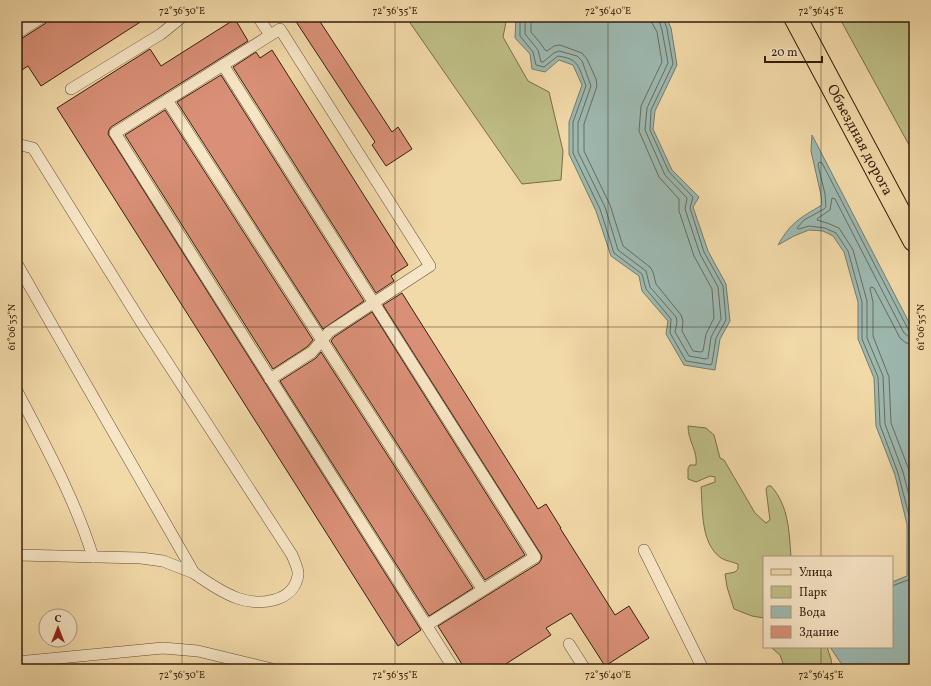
<svg xmlns="http://www.w3.org/2000/svg" width="931" height="686" font-family="Vollkorn,serif">
<style>
.green{fill:#bebe85;stroke:#796e4a}
.water{fill:#9db9b0;stroke:#737b6f}
.lines{fill:none;stroke-linecap:round;stroke-linejoin:round}
.shore{stroke:#686c5f;stroke-width:1}
.building{fill:#da9078;stroke:#341f0e}
.lane-casing{stroke:#644e34;stroke-width:12}
.primary-casing{stroke:#341f0e;stroke-width:24}
.lane{stroke:#f7e6c6;stroke-width:11}
.primary{stroke:#f2d9a8;stroke-width:22}
.ticks{fill:none;stroke:#341f0e;stroke-width:1;stroke-opacity:0.45}
.labels{text-anchor:middle;stroke-width:4;stroke-linejoin:round;paint-order:stroke}
.street-label{font-size:15px;fill:#341f0e;stroke:#f7e6c6}
.neatline{fill:none;stroke:#341f0e;stroke-width:1.5}
.ticks-label{font-size:10px;text-anchor:middle;fill:#341f0e}
</style>
<rect width="100%" height="100%" fill="#f2d9a8"/>
<filter id="stains"><feTurbulence type="fractalNoise" baseFrequency=".005" numOctaves="4"/><feColorMatrix values="0 0 0 0 .2 0 0 0 0 .09 0 0 0 0 .02 0 0 0 .5 -.17"/></filter>
<radialGradient id="worn" r=".72"><stop offset=".6" stop-color="#630" stop-opacity="0"/><stop offset="1" stop-color="#630" stop-opacity=".3"/></radialGradient>
<g class="green">
<path d="M406,17H507L503,37L528,81L549,92L563,151L561,180L522,184Z"/>
<path d="M839,17H914V154Z"/>
<path d="M688,426L706,428L714,435L720,458L724,460L755,513L766,523L770,520L766,489L768,486H771C789,506 789,532 791,557H764V618L752,616L734,609L727,587L725,574L735,572L738,569V564C733,562 726,561 721,558C700,543 703,509 701,487L715,482V477L710,476L696,482L688,479V468L690,465H696C698,451 688,441 688,426Z"/>
<path d="M772,647H827L831,659L832,669H785L780,655L773,649Z"/>
</g>
<g class="water">
<path d="M516,17H666L671,28L677,65L655,111L653,129L672,170L699,197L693,207L708,251L726,284L730,321L720,339L715,370L684,365L666,334L668,321L642,291L639,276L611,256L596,211L569,154V122L582,85L573,65L559,60L545,72L532,69L530,54L515,38Z"/>
<path d="M812,135L914,332V669H848L840,662L830,647H892V582L907,576V524L895,475L876,426L874,378L858,339V302L844,252L833,236L823,231L809,230L794,236L778,245C791,222 800,218 822,205L821,195L811,151Z"/>
</g>
<g class="lines">
<g class="shore">
<path d="M520,17V36L533,52L536,65L544,67L558,56C579,59 578,66 585,83L586,86L573,122V153L600,209L614,253L642,274L646,289L671,319L670,333L686,361L711,365L712,363L716,338L726,320L723,286L704,252L690,208L693,197L669,172L650,130L651,110L673,64L667,29L663,17"/>
<path d="M525,17V34L538,50L541,62H543L554,53L559,51L577,56L582,61L591,86L578,123V152L605,207L618,250L646,271L650,287L676,317L677,322L675,332L689,356L706,359L708,358L711,337L721,319L718,287L700,254L685,209L687,198L665,175L645,130L647,108L668,63L662,30L658,17"/>
<path d="M531,17V32L541,44L545,50L547,51L554,46L560,45L582,53L587,59L596,79L597,86L584,124V151L610,205L623,246L650,267L653,272L656,284L681,315L683,321L682,331L693,351L701,352L703,351L706,334L714,318L712,289L694,256L679,211V199L659,177L639,131L641,106L662,62L657,32L652,23V17"/>
<path d="M914,338L909,337L904,333L835,199L832,198L830,210L818,218L817,220L827,223L839,228L853,250L867,301V338L883,376L885,424L903,472L914,515"/>
<path d="M914,344L906,343L900,338L874,288L871,287L870,289L873,302V336L889,377L891,423L909,470L914,490"/>
<path d="M892,586L908,580L911,577V523L898,473L880,425L878,377L862,339V302L848,251L836,233L825,228L809,226L799,229L797,228L804,220L824,209L826,207L825,194L818,165L819,162L822,163L909,331L914,333"/>
</g>
</g>
<g class="building">
<path d="M17,17H29L17,25Z"/>
<path d="M49,17H148L41,86L28,66L17,73V40L21,39L46,23Z"/>
<path d="M293,17H317L392,132L398,127L412,149L386,166L372,145L375,142Z"/>
<path d="M235,19L248,41L111,127L109,130L108,134L421,630L398,646L57,108L150,49L161,66Z"/>
<path d="M272,50L408,265L391,276L394,281L376,293L233,67L256,52L260,58Z"/>
<path d="M221,75L364,301L323,329L177,102Z"/>
<path d="M165,110L313,340L307,347L273,369L125,135Z"/>
<path d="M402,293L538,509L546,504L561,528H560L615,615L629,606L649,638L605,666L571,613L546,628L551,635L498,669H465L438,626L539,563L541,560L542,556L383,305Z"/>
<path d="M372,312L525,555L485,580L331,341L334,337Z"/>
<path d="M321,352L473,588L429,616L280,381L316,358Z"/>
</g>
<g class="lines">
<g class="lane-casing">
<g id="lane">
<path d="M258,17L270,35"/>
<path d="M17,33L42,17"/>
<path d="M223,65L535,557L427,625"/>
<path d="M71,89L161,34L182,17"/>
<path d="M167,100L483,590"/>
<path d="M17,144L33,148L143,325L292,555C294,560 299,570 298,575C294,603 258,606 237,598C221,592 208,583 194,573L17,264"/>
<path d="M270,379L312,352L329,332L430,266L280,29L115,133L454,669"/>
<path d="M17,391C45,445 75,499 93,557"/>
<path d="M644,550L703,669"/>
<path d="M17,555L141,558L163,561L194,573"/>
<path d="M569,644L585,669"/>
<path d="M17,662L163,648L198,651L272,669"/>
</g>
</g>
<g class="primary-casing">
<g id="primary">
<path id="s1" d="M795,17L914,240"/>
</g>
</g>
<use href="#lane" class="lane"/>
<use href="#primary" class="primary"/>
</g>
<path class="ticks" d="M182,17V669M395,17V669M608,17V669M821,17V557M17,327H914M821,647V669"/>
<g class="labels">
<g class="street-label">
<text dy="5" stroke="none"><textPath href="#s1" startOffset="139">Объездная дорога</textPath></text>
</g>
</g>
<rect width="931" height="686" fill="none" stroke="#f2d9a8" stroke-width="44"/>
<rect x="763" y="556" width="130" height="92" fill="#f7e6c6" stroke="#a9967c"/>
<rect x="771" y="569" width="20" height="6" fill="#f2d9a8" stroke="#a9967c"/>
<text x="799" y="576" font-size="12" fill="#341f0e">Улица</text>
<rect x="771" y="586" width="20" height="12" fill="#bebe85" stroke="#a9967c"/>
<text x="799" y="596" font-size="12" fill="#341f0e">Парк</text>
<rect x="771" y="606" width="20" height="12" fill="#9db9b0" stroke="#a9967c"/>
<text x="799" y="616" font-size="12" fill="#341f0e">Вода</text>
<rect x="771" y="626" width="20" height="12" fill="#da9078" stroke="#a9967c"/>
<text x="799" y="636" font-size="12" fill="#341f0e">Здание</text>
<g transform="translate(58 628)"><circle r="19" fill="#f7e6c6" stroke="#a9967c"/>
<path d="M0-3L7 15L0 10L-7 15Z" fill="#8f2418"/>
<text y="-6" font-size="11" font-weight="bold" text-anchor="middle" fill="#341f0e">С</text>
</g>
<path d="M765 56v6h57v-6" fill="none" stroke="#341f0e" stroke-width="2"/>
<text x="771" y="56" font-size="12" fill="#341f0e" stroke="#f7e6c6" stroke-width="3" paint-order="stroke">20 m</text>
<rect x="22" y="22" width="887" height="642" class="neatline"/>
<g class="ticks-label">
<text x="182" y="14">72°36'30"E</text>
<text x="395" y="14">72°36'35"E</text>
<text x="608" y="14">72°36'40"E</text>
<text x="821" y="14">72°36'45"E</text>
<text transform="translate(11 327) rotate(-90)" y="4">61°06'35"N</text>
<text transform="translate(920 327) rotate(-90)" y="4">61°06'35"N</text>
<text x="182" y="678">72°36'30"E</text>
<text x="395" y="678">72°36'35"E</text>
<text x="608" y="678">72°36'40"E</text>
<text x="821" y="678">72°36'45"E</text>
</g>
<rect width="100%" height="100%" filter="url(#stains)"/>
<rect width="100%" height="100%" fill="url(#worn)"/>
</svg>
